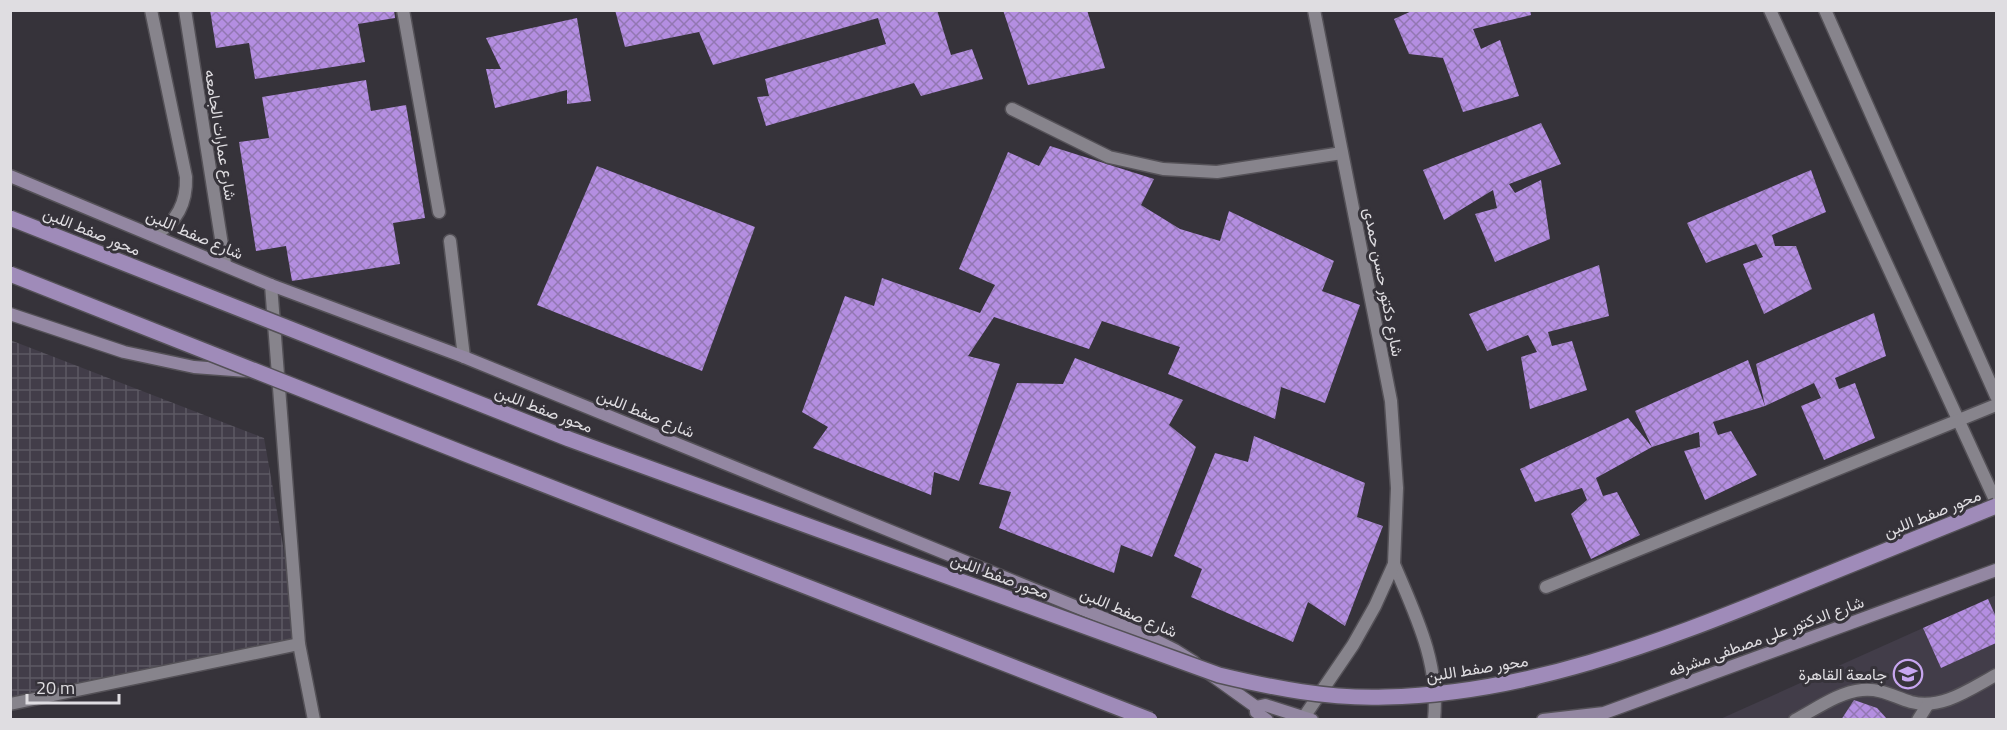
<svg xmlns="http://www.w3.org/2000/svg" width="2007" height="730" font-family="'Titillium Web',Vazirmatn,sans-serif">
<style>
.built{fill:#423d49}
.industrial{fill:url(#industrial-grid)}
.building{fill:url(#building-cross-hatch)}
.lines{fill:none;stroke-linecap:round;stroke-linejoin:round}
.lane-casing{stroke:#545157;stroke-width:15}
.street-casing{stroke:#545157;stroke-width:15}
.secondary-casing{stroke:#545157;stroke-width:15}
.lane{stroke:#87848c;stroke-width:12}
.street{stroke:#87848c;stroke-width:12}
.secondary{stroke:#9387a2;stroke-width:12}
.primary-bridge-casing{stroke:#545157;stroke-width:18;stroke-linecap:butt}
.primary-bridge{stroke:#9f8bb9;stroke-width:15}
.labels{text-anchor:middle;stroke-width:6;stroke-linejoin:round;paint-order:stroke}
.street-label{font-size:16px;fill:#dfdde1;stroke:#36333a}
.poi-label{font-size:16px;fill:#dfdde1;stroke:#36333a;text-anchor:end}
</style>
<defs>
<pattern id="industrial-grid" width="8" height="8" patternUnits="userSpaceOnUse" patternTransform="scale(1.5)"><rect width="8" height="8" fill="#423d49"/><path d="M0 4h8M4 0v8" fill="none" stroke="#5d5963"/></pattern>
<pattern id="building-cross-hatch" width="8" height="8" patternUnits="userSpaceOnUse" patternTransform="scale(1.5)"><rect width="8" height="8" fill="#b48ee1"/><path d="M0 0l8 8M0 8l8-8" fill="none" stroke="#9277b2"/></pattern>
</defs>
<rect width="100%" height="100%" fill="#36333a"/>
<path class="built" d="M1996,595V719L1718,720L1923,628Z"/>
<path class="industrial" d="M10,340L264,438L300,641L11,700Z"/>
<g class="building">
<path d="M210,10H394L395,18L358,24L365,62L255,79L249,43L216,48Z"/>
<path d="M615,10H937L951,55L972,49L983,79L921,96L914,83L766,126L757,97L769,96L765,79L886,44L878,18L713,65L699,32L625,47Z"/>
<path d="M1003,10H1087L1105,68L1028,85Z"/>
<path d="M1414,10H1530L1531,15L1473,29L1481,49L1500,40L1519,96L1463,112L1443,58L1409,54L1394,19Z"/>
<path d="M577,18L591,101L567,104V90L495,108L486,69H501L486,38Z"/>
<path d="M366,80L371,111L406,105L425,218L393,223L400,264L292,281L286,246L256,251L239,142L269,138L262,97Z"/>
<path d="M1541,123L1561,164L1509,184L1515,193L1541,180L1550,239L1495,262L1475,214L1497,208L1493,190L1444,220L1423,170Z"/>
<path d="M1050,146L1154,179L1141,205L1180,229L1220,241L1229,211L1334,261L1322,291L1360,305L1325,403L1281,387L1275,419L1168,374L1180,347L1102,321L1089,349L994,317L968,356L1000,364L959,481L934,472L931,495L813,448L828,427L802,412L845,296L874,306L882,278L980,313L995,285L959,269L1008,152L1039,166Z"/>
<path d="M597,166L755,227L702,371L537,305Z"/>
<path d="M1811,170L1826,212L1772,235L1775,246H1796L1812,289L1764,314L1743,264L1763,257L1756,244L1706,263L1687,223Z"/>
<path d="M1599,265L1609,316L1548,332L1552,346L1572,341L1587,390L1530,409L1521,357L1537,352L1528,335L1487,351L1469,314Z"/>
<path d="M1874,313L1886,356L1835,378L1839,389L1855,383L1875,438L1824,460L1801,406L1821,398L1814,383L1765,406L1756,364Z"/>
<path d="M1075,358L1183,400L1169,425L1196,447L1152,557L1121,545L1114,573L999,528L1011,492L979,484L1017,383L1063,384Z"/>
<path d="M1748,360L1765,406L1713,422L1718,435L1731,431L1757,475L1705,500L1684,451L1700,447L1699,432L1652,447L1596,478L1603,496L1617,492L1640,535L1591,559L1571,514L1587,500L1582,488L1535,502L1520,469L1628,418L1652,447L1635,411Z"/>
<path d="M1254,436L1365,483L1357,517L1383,526L1345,626L1308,602L1293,642L1191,597L1202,569L1174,556L1215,453L1248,462Z"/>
<path d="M1988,599L1996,617V643L1941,668L1923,628Z"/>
<path d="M1854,700L1877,708L1888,720H1841Z"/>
</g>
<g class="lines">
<g class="lane-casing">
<g id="lane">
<path d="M450,241L464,357"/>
<path d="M271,285L299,644L314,720"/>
<path d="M10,704L299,644"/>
</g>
</g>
<g class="street-casing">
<g id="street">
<path d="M151,10L186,177C187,203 177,222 155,235"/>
<path d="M185,10L225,264"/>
<path d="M403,10L439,212"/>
<path d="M1770,10L1996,502"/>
<path d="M1825,10L1996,396"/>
<path d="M1012,109L1109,157L1163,169L1217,172L1342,153"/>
<path d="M1394,564C1415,614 1440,663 1434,720"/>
<path d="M1546,587L1996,405"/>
<path d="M1304,717L1353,645L1375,606L1394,564L1397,488L1391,401L1314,10"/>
<path d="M1795,720C1816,709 1839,692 1862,690C1881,688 1894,697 1911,702C1942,710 1970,689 1996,675"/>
<path d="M1918,720L1928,704"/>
</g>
</g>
<g class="secondary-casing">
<g id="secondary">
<path d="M10,176L271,285L464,357L1143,634L1175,650L1194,662"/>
<path d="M10,314L124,352L194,367L247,371"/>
<path d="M1210,674L1256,707V712L1267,720"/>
<path d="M1256,707L1265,705L1312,720"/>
<path d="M1543,720L1604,713L1996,570"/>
</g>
</g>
<use href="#lane" class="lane"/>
<use href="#street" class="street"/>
<use href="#secondary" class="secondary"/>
<g class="primary-bridge-casing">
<g id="primary-bridge">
<path d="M10,218L569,439L1219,675C1273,688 1329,699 1385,697C1525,694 1658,643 1786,591C1856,563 1926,534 1996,506"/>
<path d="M10,274L468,455L1150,720"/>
</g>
</g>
<use href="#primary-bridge" class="primary-bridge"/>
</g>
<defs>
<g id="university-ring" transform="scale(1.5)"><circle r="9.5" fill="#36333a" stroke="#c7a6f0" stroke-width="1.5"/><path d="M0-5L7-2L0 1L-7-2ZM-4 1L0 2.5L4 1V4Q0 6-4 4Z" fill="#c7a6f0"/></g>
</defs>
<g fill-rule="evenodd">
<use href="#university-ring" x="1908" y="674"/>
</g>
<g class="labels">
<g class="street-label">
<text transform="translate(221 135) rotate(81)" y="6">شارع عمارات الجامعه</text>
<text transform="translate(92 231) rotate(22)" y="6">محور صفط اللبن</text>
<text transform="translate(195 234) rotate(23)" y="6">شارع صفط اللبن</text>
<text transform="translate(1384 282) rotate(79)" y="6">شارع دكتور حسن حمدى</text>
<text transform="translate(544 409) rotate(21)" y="6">محور صفط اللبن</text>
<text transform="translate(646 413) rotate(22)" y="6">شارع صفط اللبن</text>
<text transform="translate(1932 513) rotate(-22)" y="6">محور صفط اللبن</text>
<text transform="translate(1000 576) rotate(20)" y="6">محور صفط اللبن</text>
<text transform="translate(1129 612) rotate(23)" y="6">شارع صفط اللبن</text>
<text transform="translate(1766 636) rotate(-20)" y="6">شارع الدكتور على مصطفى مشرفه</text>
<text transform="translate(1477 668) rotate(-9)" y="6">محور صفط اللبن</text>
</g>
<g class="poi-label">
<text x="1887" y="680">جامعة القاهرة</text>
</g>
</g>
<rect width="2007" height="730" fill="none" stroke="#dfdde1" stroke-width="24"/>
<path d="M27 694v9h92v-9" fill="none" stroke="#dfdde1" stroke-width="3"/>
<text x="36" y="694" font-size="18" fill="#dfdde1" stroke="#36333a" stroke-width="4.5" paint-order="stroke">20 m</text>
</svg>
